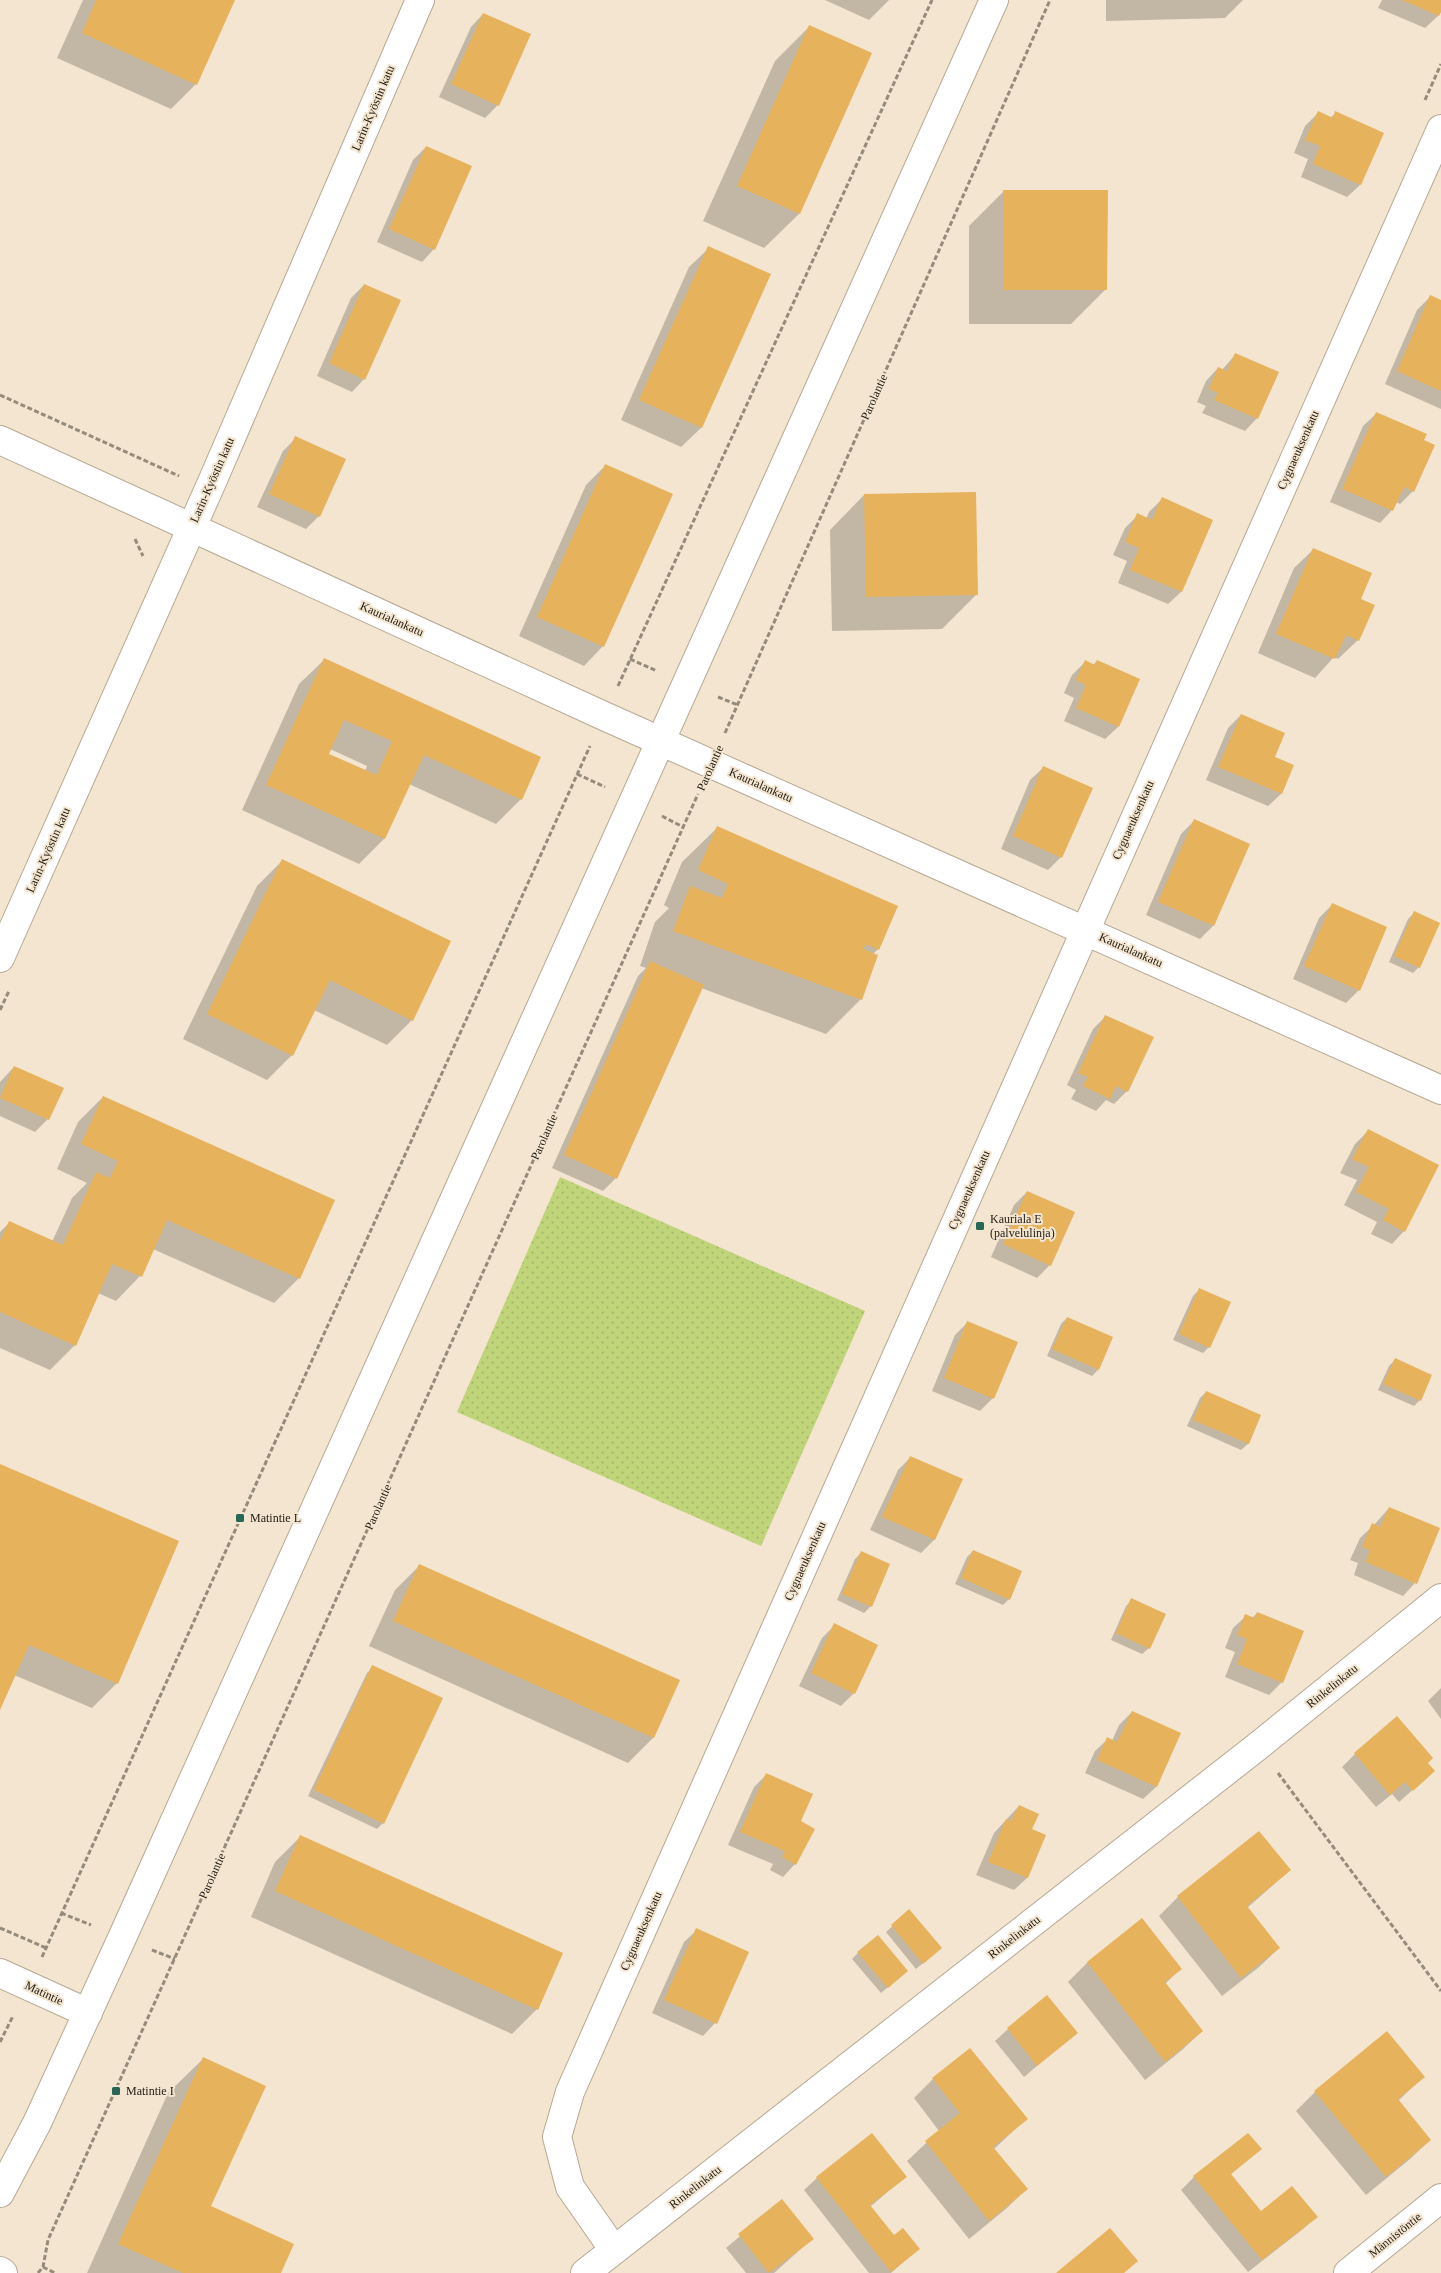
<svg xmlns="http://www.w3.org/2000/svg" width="1441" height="2273" font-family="'Times New Roman',serif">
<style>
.grass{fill:url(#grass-dots)}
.shadow{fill:#0003;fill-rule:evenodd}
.building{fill:#e6b25b;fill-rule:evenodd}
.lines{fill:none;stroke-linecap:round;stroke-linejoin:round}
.minor-casing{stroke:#b6a894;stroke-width:30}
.major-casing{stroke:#b6a894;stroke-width:30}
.path{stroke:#958b7c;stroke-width:3;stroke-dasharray:5 2.5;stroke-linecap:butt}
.minor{stroke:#fff;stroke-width:28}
.major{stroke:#fff;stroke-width:28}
.poi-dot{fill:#276755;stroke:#f3e5cf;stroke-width:2}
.labels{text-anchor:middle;stroke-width:4;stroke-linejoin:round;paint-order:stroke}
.street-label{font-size:12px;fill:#201b13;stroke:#f3e5cf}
.poi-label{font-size:12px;fill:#201b13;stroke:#f3e5cf;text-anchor:start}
</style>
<defs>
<pattern id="grass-dots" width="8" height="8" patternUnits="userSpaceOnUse" patternTransform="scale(1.25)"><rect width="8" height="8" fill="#c0d479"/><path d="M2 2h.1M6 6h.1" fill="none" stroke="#a5b568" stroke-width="1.8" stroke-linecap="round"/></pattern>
</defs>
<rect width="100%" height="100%" fill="#f3e5cf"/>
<path class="grass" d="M560,1177L865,1311L761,1546L457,1412Z"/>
<g class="shadow">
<path d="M83,0H233L196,84L171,109L57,58Z"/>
<path d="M825,0H889L869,20Z"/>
<path d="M1106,0H1243L1225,18L1106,21Z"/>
<path d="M1382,0H1441V9L1438,16L1425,28L1378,8Z"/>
<path d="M483,14L498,105L485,118L439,97L471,27Z"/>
<path d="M810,26L871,54L799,214L764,248L703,221L775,61Z"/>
<path d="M1318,113L1330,118L1336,113L1360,185L1347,197L1301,177L1308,159L1294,153L1305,126Z"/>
<path d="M426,147L434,249L422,262L377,242L413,160Z"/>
<path d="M1004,191L1106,289L1071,324H969V226Z"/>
<path d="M709,248L769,275L701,428L681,447L621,420L689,267Z"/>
<path d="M364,285V379L352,392L317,376L351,298Z"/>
<path d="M1430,297L1441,302V409L1385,384L1417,310Z"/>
<path d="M1235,355L1257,418L1245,431L1202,413L1206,406L1197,402L1206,381L1218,368L1222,370Z"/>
<path d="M1376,414L1423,441L1413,491L1400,504L1396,502L1392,510L1380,523L1330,502L1363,426Z"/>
<path d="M296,438L319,516L306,529L257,507L283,451Z"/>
<path d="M606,465L603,646L584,666L519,636L586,485Z"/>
<path d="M864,495L977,594L942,629L832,631L830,530Z"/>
<path d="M1162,499L1212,521L1181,592L1168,604L1118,583L1127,561L1113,555L1125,528L1138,515L1146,519L1149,512Z"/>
<path d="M1314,549L1359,600L1358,640L1338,659L1334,657L1315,678L1258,653L1294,568Z"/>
<path d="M324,660L521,799L496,824L409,784L384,839L359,864L242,810L299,684ZM330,749L367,766L365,771L327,755Z"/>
<path d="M1097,661L1138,679L1118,727L1105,739L1064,721L1074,698L1064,693L1072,675L1085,662L1093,665Z"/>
<path d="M1241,715L1273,757L1293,766L1281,794L1268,806L1206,780L1228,728Z"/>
<path d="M1043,768L1061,857L1048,870L1001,849L1030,780Z"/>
<path d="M1194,821L1249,845L1213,926L1200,939L1146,915L1181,834Z"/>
<path d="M717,828L878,949L873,954L861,999L826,1034L701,988L616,1178L603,1191L552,1168L638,976L646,968L640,966L655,922L669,908L664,905L682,862Z"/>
<path d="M282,861L412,1020L387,1045L314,1010L292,1055L267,1080L183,1039L257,886Z"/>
<path d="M1332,905L1359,990L1346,1003L1293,979L1319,918Z"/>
<path d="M1414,913L1419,967L1413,973L1389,962L1408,919Z"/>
<path d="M1106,1016L1127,1091L1114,1104L1106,1100L1096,1111L1071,1099L1076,1090L1067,1085L1093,1029Z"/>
<path d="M14,1067L48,1119L35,1132L0,1116V1082Z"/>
<path d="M103,1097L299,1278L274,1303L153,1249L140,1276L116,1301L98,1293L75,1345L50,1370L0,1348V1232L9,1223L52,1242L72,1198L87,1183L57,1169L78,1122Z"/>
<path d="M1368,1131L1404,1231L1392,1244L1371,1234L1377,1222L1344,1205L1357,1180L1340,1173L1355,1144Z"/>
<path d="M1027,1192L1050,1265L1037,1278L991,1257L1014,1205Z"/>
<path d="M1199,1290L1209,1347L1203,1353L1173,1340L1193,1296Z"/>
<path d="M1067,1318L1098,1370L1092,1376L1047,1356L1061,1324Z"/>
<path d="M968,1322L993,1398L980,1411L932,1391L955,1335Z"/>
<path d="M1395,1360L1420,1400L1414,1406L1378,1390L1389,1366Z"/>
<path d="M1206,1392L1259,1416L1248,1444L1241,1450L1187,1426L1200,1398Z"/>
<path d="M911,1457L961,1480L934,1540L921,1553L870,1530L898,1470Z"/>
<path d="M0,1465L117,1683L92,1708L14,1675L0,1707Z"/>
<path d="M1389,1508L1415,1583L1403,1596L1354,1575L1358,1563L1350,1560L1360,1538L1374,1525Z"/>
<path d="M973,1551L1009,1599L1003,1605L955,1584L967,1557Z"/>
<path d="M861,1553L888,1565L871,1606L864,1613L837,1600L855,1559Z"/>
<path d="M420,1565L679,1681L653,1738L628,1763L369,1646L395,1590Z"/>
<path d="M1132,1600L1149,1648L1142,1654L1111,1640L1126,1606Z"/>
<path d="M1257,1613L1282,1682L1269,1695L1225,1677L1235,1652L1225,1648L1233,1628L1246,1616L1252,1618Z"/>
<path d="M835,1625L854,1693L841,1706L799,1686L822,1638Z"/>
<path d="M373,1667L383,1823L377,1829L308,1796L367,1673Z"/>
<path d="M1441,1688V1719L1428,1701Z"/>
<path d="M1132,1712L1179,1734L1156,1787L1143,1799L1085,1773L1095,1751L1108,1739L1112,1741L1119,1725Z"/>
<path d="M1355,1754L1426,1763L1434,1771L1399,1802L1392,1794L1376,1807L1342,1767Z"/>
<path d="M767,1774L795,1864L783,1877L770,1870L773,1864L728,1845L754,1787Z"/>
<path d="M1019,1806L1030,1830L1044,1836L1027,1878L1014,1890L976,1875L994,1833Z"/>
<path d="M300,1837L537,2009L512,2034L251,1917L275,1862Z"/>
<path d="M1290,1870L1247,1908L1279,1948L1259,1967L1222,1996L1159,1916L1178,1897Z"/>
<path d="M909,1911L934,1954L916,1969L886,1932Z"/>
<path d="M1142,1920L1180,1969L1165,1984L1202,2031L1182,2050L1145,2080L1068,1982L1087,1963Z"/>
<path d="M697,1930L715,2023L703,2036L652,2013L684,1942Z"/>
<path d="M858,1953L900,1977L881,1993L852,1959Z"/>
<path d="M1008,2029L1076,2033L1024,2077L995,2041Z"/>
<path d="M203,2059L210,2207L280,2273H87L168,2093Z"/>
<path d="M1423,2077L1398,2101L1430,2140L1410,2159L1366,2195L1296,2111L1315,2092Z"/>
<path d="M933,2079L1026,2119L994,2149L1026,2189L1007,2208L969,2239L907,2161L939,2131L914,2098Z"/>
<path d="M1248,2135L1260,2149L1230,2175L1261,2213L1316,2216L1303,2229L1248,2272L1181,2190L1194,2177Z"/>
<path d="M905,2177L870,2207L894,2237L918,2249L891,2273H869L804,2190L817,2178Z"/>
<path d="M782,2201L812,2239L774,2273H746L726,2248Z"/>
</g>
<g class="building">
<path d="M96,0H235L197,85L82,33Z"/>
<path d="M1402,0H1441V12L1439,16Z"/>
<path d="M483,13L531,34L499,106L451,84Z"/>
<path d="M809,25L872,53L800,214L737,186Z"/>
<path d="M1318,111L1333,118L1335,111L1384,133L1361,185L1313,164L1320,146L1305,140Z"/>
<path d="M426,146L472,166L435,250L389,229Z"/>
<path d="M1003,190H1108L1107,290H1003Z"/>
<path d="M708,246L771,274L702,428L639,400Z"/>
<path d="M364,284L401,300L365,380L329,363Z"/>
<path d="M1430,295L1441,300V391L1397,371Z"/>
<path d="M1235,353L1279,372L1258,419L1214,400L1218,393L1209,389L1218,367L1227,371Z"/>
<path d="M1376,412L1427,434L1424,440L1435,445L1414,492L1404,487L1393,511L1342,489Z"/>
<path d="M295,436L346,459L320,517L269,494Z"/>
<path d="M605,464L673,494L604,647L537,617Z"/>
<path d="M976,492L978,595L866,597L864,494Z"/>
<path d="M1162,497L1213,520L1182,592L1130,570L1139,548L1125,542L1137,513L1152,520Z"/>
<path d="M1313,548L1372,573L1361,599L1375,605L1359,641L1346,635L1335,659L1276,634Z"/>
<path d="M324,658L541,757L522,800L424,755L385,839L266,785ZM344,720L392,741L377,775L329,754Z"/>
<path d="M1085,660L1095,665L1097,660L1140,679L1119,727L1076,708L1086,685L1076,680Z"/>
<path d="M1241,714L1285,733L1275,757L1294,765L1282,794L1218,767Z"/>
<path d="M1043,766L1093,788L1062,858L1013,836Z"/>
<path d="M1194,819L1250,844L1214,926L1158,902Z"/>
<path d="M717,826L898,906L879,950L866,944L863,949L878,955L862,1000L673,931L690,886L722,898L728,884L698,870Z"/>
<path d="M282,859L451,941L413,1021L330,980L293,1056L207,1014Z"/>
<path d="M1332,903L1387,927L1360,991L1304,966Z"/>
<path d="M1414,911L1440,923L1420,968L1394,956Z"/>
<path d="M650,961L704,985L617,1179L564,1155Z"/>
<path d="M1105,1015L1154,1037L1128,1092L1116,1086L1110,1099L1083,1086L1088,1077L1078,1073Z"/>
<path d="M14,1066L64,1088L49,1120L0,1098Z"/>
<path d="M103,1096L335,1200L300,1279L167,1220L142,1277L112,1264L76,1346L0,1312V1241L9,1221L63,1245L96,1172L110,1178L118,1161L81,1144Z"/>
<path d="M1368,1129L1439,1165L1405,1232L1383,1220L1389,1209L1356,1192L1369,1167L1352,1159Z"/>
<path d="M1027,1191L1075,1212L1051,1266L1003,1244Z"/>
<path d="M1199,1288L1231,1302L1210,1348L1179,1334Z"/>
<path d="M1067,1317L1113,1337L1099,1370L1052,1349Z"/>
<path d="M967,1321L1018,1342L994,1399L944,1378Z"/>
<path d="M1395,1358L1432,1375L1421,1401L1383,1384Z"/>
<path d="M1206,1391L1261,1415L1249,1444L1193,1420Z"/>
<path d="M910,1456L963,1479L935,1540L882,1517Z"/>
<path d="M0,1464L179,1541L118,1684L29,1645L0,1710Z"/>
<path d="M1389,1507L1440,1528L1417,1584L1366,1562L1370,1550L1362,1547L1372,1523L1380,1527Z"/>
<path d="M973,1550L1022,1571L1010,1600L961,1578Z"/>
<path d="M861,1551L890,1564L872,1607L842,1594Z"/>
<path d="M419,1564L680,1680L654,1738L393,1621Z"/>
<path d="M1131,1598L1166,1614L1150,1649L1116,1633Z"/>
<path d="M1257,1612L1304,1631L1283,1683L1237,1664L1247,1639L1237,1635L1245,1614L1255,1618Z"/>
<path d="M834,1623L878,1645L855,1694L811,1673Z"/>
<path d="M372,1665L443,1698L384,1824L314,1790Z"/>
<path d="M1132,1711L1181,1733L1157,1787L1097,1760L1107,1737L1117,1742Z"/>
<path d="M1397,1716L1433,1758L1428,1763L1435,1771L1413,1791L1405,1782L1390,1795L1354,1753Z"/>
<path d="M766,1773L813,1794L801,1821L815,1829L796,1865L782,1857L785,1851L740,1832Z"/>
<path d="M1019,1805L1039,1814L1032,1829L1046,1835L1028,1878L988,1862L1006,1819L1011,1821Z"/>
<path d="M1259,1831L1291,1870L1247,1906L1280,1948L1241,1978L1177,1896Z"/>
<path d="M300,1835L563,1953L538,2010L275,1891Z"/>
<path d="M909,1909L942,1948L923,1964L891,1925Z"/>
<path d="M1142,1918L1182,1969L1165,1982L1203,2031L1165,2062L1087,1962Z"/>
<path d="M696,1928L749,1952L717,2024L664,2000Z"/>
<path d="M878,1935L908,1971L888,1988L857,1952Z"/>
<path d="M1047,1995L1078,2033L1037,2066L1007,2028Z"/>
<path d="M1387,2031L1425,2077L1398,2099L1431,2140L1386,2177L1314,2091Z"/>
<path d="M970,2048L1028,2119L993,2147L1028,2189L989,2221L925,2141L960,2113L932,2078Z"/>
<path d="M203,2057L266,2086L211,2206L294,2244L281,2273H183L118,2244Z"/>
<path d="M872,2133L907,2177L870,2205L894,2235L903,2228L920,2249L891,2272L816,2177Z"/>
<path d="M1248,2133L1262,2149L1231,2174L1261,2211L1292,2186L1318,2217L1262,2260L1193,2176Z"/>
<path d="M782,2199L814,2239L769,2273L738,2234Z"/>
<path d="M1110,2228L1138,2261L1124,2273H1056Z"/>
</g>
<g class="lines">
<g class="minor-casing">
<g id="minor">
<path d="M0,440L604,716L1441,1090"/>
<path d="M0,958L212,482L420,0"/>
<path d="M0,1973L88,2013"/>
<path d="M614,2250L570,2187L557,2137L570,2092L1441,129"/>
<path d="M585,2273L1258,1746L1441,1598"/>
<path d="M1348,2273L1441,2198"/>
</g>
</g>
<g class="major-casing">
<g id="major">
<path d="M0,2193L37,2123L122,1938L994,0"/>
<path d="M0,2271L3,2273"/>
</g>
</g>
<g class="path">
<path d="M1425,100L1441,64"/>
<path d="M0,395L179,476"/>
<path d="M135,539L143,556"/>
<path d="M630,659L657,671"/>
<path d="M618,686L932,0"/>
<path d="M718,697L738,705"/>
<path d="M725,733L1050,0"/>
<path d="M577,774L605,787"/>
<path d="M662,816L683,827"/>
<path d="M0,1010L9,991"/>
<path d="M1278,1773L1441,1991"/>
<path d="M61,1913L91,1925"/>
<path d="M0,1928L46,1948"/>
<path d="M152,1950L175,1959"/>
<path d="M42,1957L590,746"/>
<path d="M0,2042L13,2016"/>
<path d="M43,2267L55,2273"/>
<path d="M38,2273L43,2267L48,2240L698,794"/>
</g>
<use href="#minor" class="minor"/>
<use href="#major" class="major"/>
</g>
<g class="poi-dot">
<rect x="975" y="1221" width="10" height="10" rx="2.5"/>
<rect x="235" y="1513" width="10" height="10" rx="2.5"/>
<rect x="111" y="2086" width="10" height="10" rx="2.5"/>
</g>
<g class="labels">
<g class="street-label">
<text transform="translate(373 108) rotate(-67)" y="4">Larin-Kyöstin katu</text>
<text transform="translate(874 397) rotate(-66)" y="4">Parolantie</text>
<text transform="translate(1298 450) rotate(-66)" y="4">Cygnaeuksenkatu</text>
<text transform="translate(212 480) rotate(-66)" y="4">Larin-Kyöstin katu</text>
<text transform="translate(392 619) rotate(24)" y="4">Kaurialankatu</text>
<text transform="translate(710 768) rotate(-66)" y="4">Parolantie</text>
<text transform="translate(761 785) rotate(24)" y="4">Kaurialankatu</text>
<text transform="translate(1133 820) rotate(-66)" y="4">Cygnaeuksenkatu</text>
<text transform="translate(48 850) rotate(-66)" y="4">Larin-Kyöstin katu</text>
<text transform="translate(1131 950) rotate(24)" y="4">Kaurialankatu</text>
<text transform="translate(544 1137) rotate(-66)" y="4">Parolantie</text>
<text transform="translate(969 1190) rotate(-66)" y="4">Cygnaeuksenkatu</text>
<text transform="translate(378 1507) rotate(-66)" y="4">Parolantie</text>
<text transform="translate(805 1561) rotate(-66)" y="4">Cygnaeuksenkatu</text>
<text transform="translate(1332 1686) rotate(-39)" y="4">Rinkelinkatu</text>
<text transform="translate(212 1876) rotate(-66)" y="4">Parolantie</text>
<text transform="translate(641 1931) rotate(-66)" y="4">Cygnaeuksenkatu</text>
<text transform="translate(1014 1937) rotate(-38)" y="4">Rinkelinkatu</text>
<text transform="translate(44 1993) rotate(25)" y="4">Matintie</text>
<text transform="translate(695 2187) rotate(-38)" y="4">Rinkelinkatu</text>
<text transform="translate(1395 2235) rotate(-39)" y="4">Männistöntie</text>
</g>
<g class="poi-label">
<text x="990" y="1223">Kauriala E<tspan x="990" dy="14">(palvelulinja)</tspan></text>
<text x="250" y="1522">Matintie L</text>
<text x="126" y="2095">Matintie I</text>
</g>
</g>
</svg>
